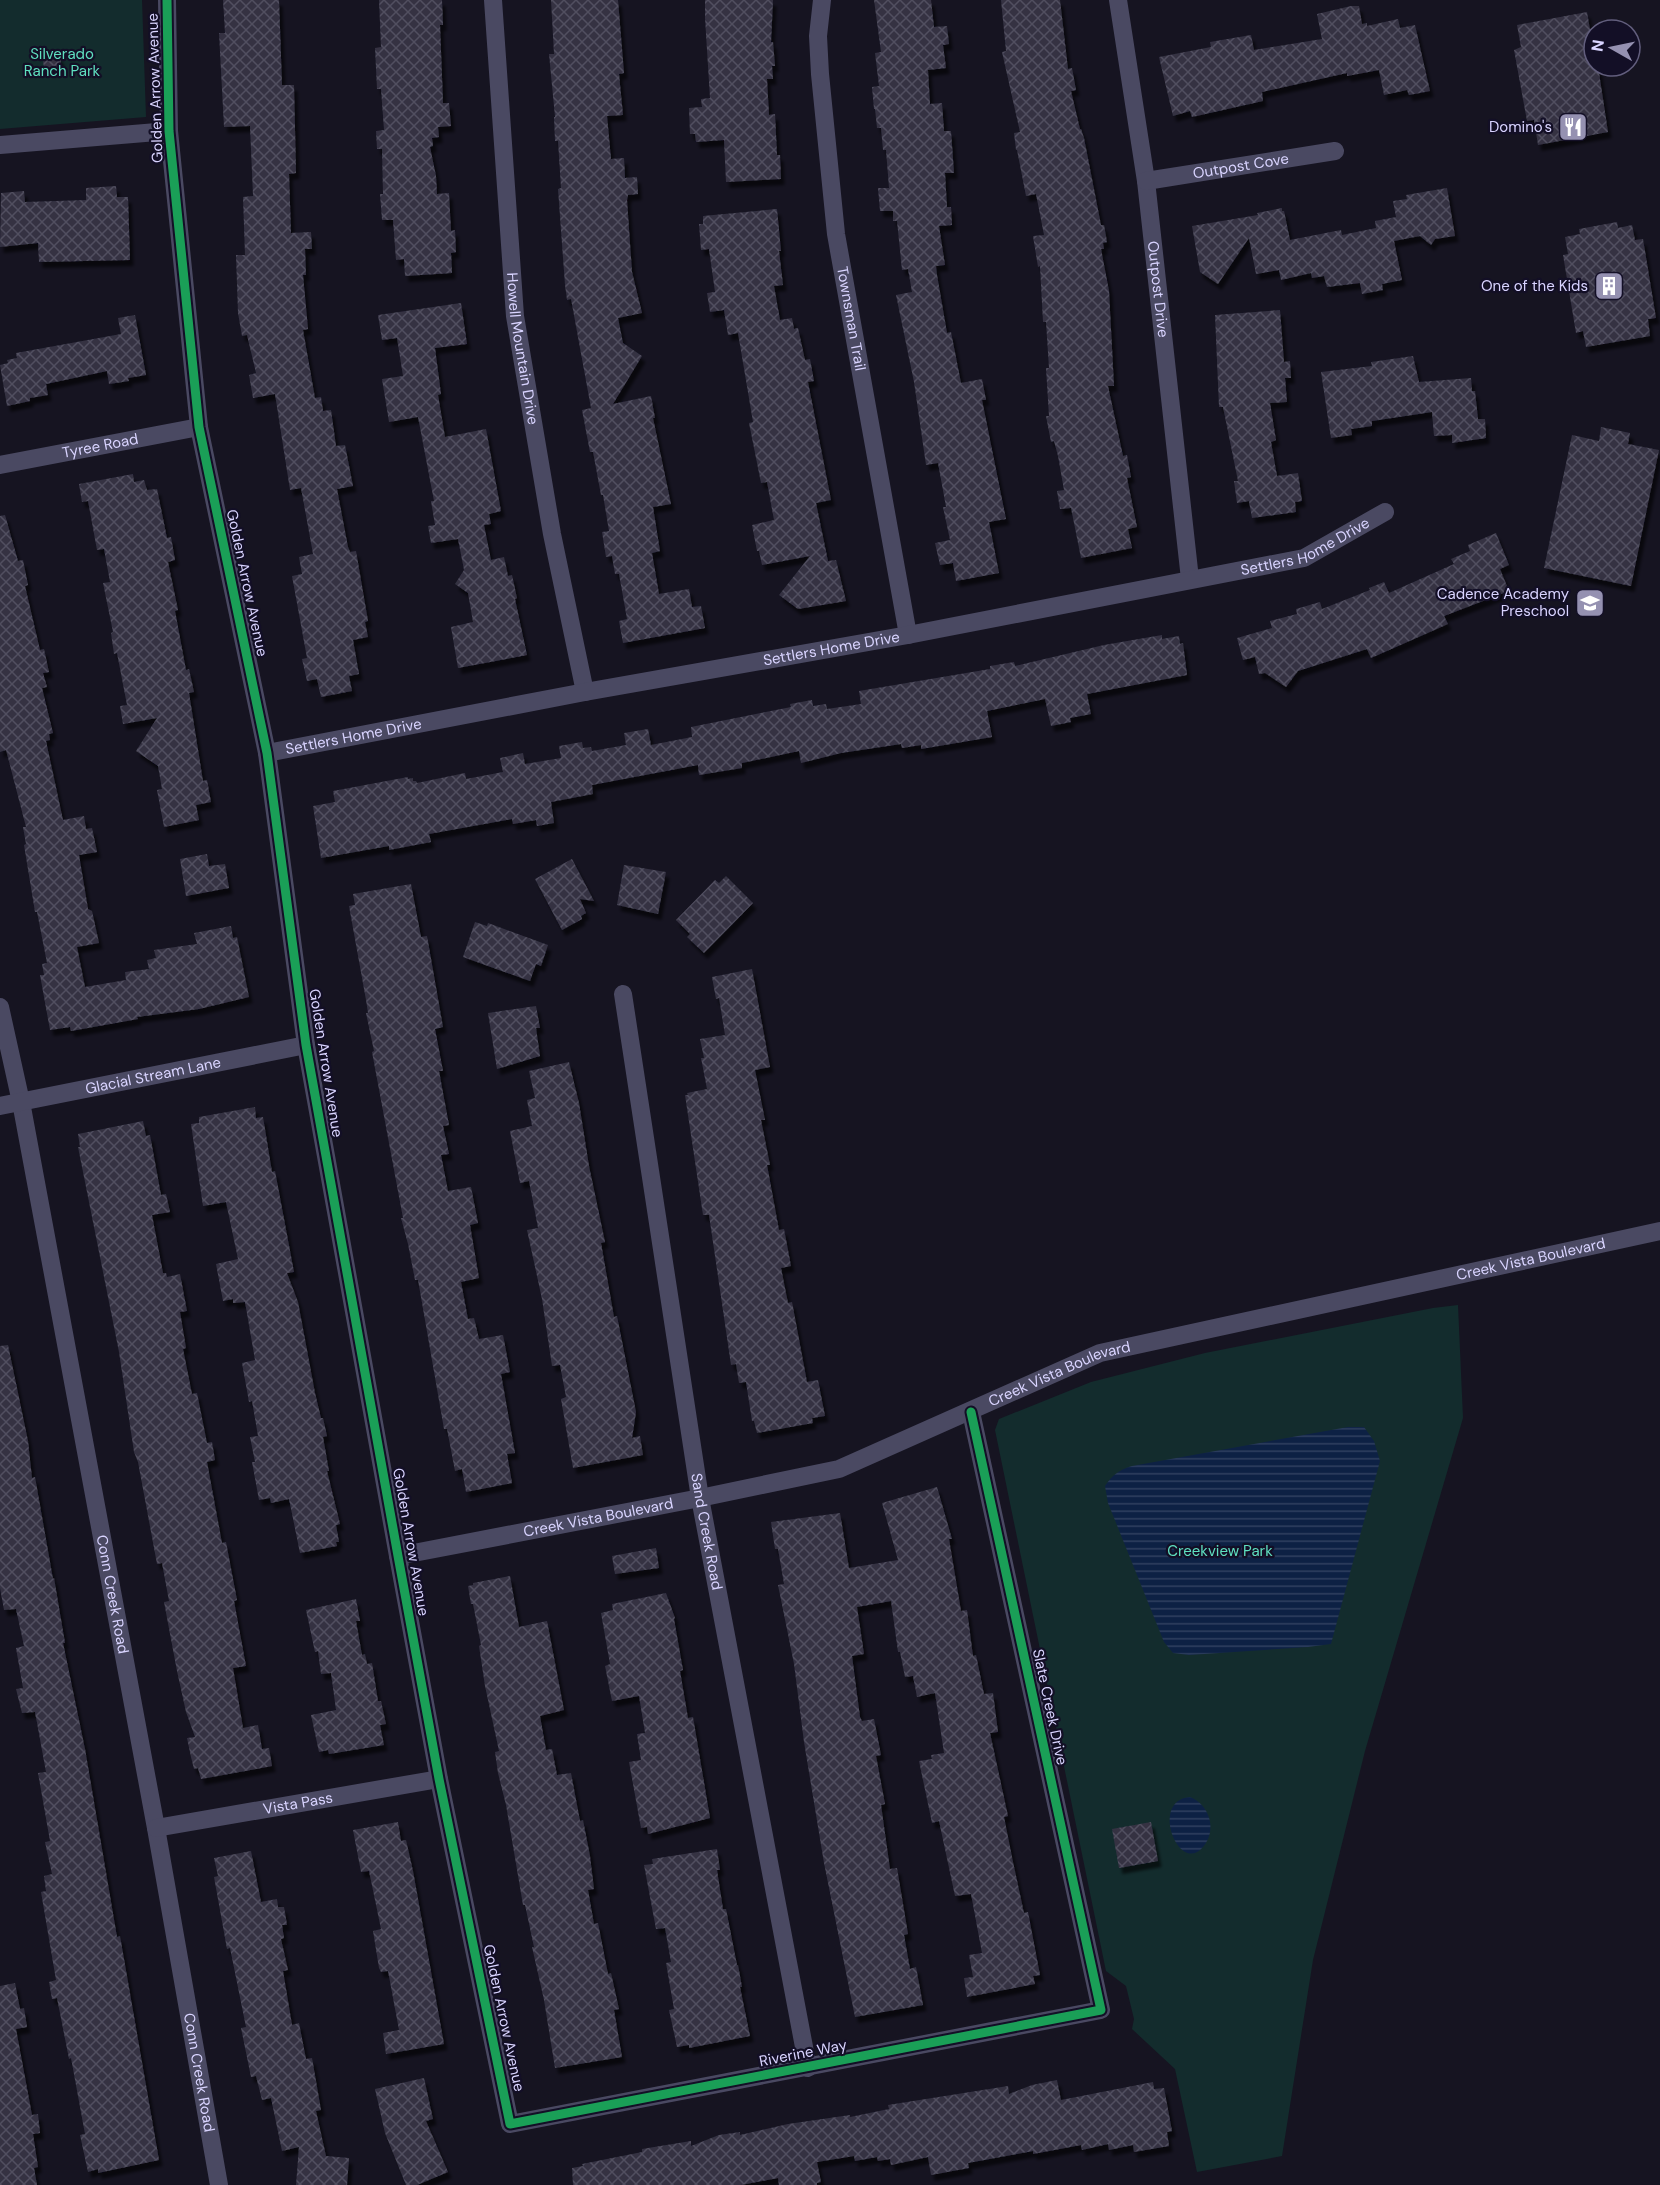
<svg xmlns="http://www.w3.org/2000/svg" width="1660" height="2185" font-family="'DM Sans',sans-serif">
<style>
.park{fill:#132c2d}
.water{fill:url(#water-rules)}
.building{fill:url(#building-cross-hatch);filter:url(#shadow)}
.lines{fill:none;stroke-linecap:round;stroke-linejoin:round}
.minor{stroke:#4a4962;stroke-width:18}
.cycleway-casing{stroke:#130f26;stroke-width:13}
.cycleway{stroke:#1a9f57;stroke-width:9}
.labels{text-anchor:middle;stroke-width:4.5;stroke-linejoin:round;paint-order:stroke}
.park-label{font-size:15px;fill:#5fe0c0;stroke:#130f26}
.street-label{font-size:15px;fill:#d9d4ff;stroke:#130f26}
.poi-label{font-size:15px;fill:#d9d4ff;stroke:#130f26;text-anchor:end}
</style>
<defs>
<pattern id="water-rules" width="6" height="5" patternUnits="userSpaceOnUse" patternTransform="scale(1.5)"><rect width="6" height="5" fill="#0d2144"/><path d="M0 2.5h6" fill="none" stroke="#304060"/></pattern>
<pattern id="building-cross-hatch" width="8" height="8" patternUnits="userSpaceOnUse" patternTransform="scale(1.5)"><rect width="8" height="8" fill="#343243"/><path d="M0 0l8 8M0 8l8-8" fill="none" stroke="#514f5f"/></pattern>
<filter id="shadow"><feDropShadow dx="3.5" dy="6" stdDeviation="1.5" flood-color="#0009"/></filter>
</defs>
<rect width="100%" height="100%" fill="#161421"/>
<g class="park">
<path d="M0,0H142L146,117L0,129Z"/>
<path d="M1458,1305L1463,1418L1365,1751L1313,1960L1282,2156L1197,2172L1175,2069L1132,2029L1134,2019L1126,1986L1106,1971L995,1430L999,1419L1091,1382L1205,1353L1433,1308Z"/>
</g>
<g class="water">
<path d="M1348,1427H1364L1374,1441L1380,1461L1331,1644L1308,1647L1189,1655L1173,1653L1164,1642L1108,1503L1105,1486C1112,1475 1119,1470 1132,1466Z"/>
<path d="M1190,1797C1209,1804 1218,1830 1203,1847C1179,1876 1149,1800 1190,1797Z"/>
</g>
<g class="building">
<path d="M223,0H279L282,85H294L296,173L289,174L291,233L311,232L312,249H305L306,275H303L308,329L303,330L315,398L321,397L323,411L331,410L336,446L345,445L353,486L337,489L348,547L350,552L356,551L368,621L365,622L368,637L353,640L359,674L349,676L352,691L321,697L317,679L307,681L302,659L307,658L292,576L302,574L299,557L313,554L301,488L290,490L275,394L253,398L249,375L256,373L247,335L242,336L238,313L236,255H245L243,197L253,196L250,126L224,127L219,33H225Z"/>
<path d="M379,0H442L443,25H440L443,103H449L451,126L438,127L439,137L432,138L433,146L430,147L436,176L437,194L449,193L451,231L455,230L456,252L451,253L452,273L405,276L404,259L396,260L393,220H382L380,194H383L382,149H377L376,131L384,130L381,89H377L375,48L381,47Z"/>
<path d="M551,0H618L624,73L619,74L623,115L607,116L611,159L624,158L625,178L637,177L638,194L628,195L627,200L632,272L642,313L618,318L623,343L642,356L613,404L651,396L655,418H653L671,504L653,507L660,551L652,553L659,594L689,589L692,607L701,606L705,628L623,643L619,621L627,619L619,574H615L612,556L606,557L602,532L609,531L603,495H601L593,452H590L582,410L591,408L571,299L567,300L565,285L558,189L561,188L558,141H555L554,117H555L549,54H554Z"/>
<path d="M705,0H773L771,42H773L775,66H772L773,79H767L769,115L775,114L777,155H780L781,179L726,182L724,140L696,142L695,134H690L689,108L702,107L701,99L710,98L705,18Z"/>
<path d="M874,0H931L934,27L947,26L949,44L943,45L946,68L928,70L930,104L942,103L944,131H951L954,173H945L947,207H951L952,225L939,226L945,265L936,266L937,275L947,333L951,332L961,383L982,379L986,400H982L1006,519L989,522L999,573L956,581L953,563L940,565L935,543L950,540L943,507H946L938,463L926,465L914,382L896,295L912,292L908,269L902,270L897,221H893V211H880L878,188H889L886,150H883L881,128H877L875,109H874L872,87L879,86L875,53L881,52Z"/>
<path d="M1001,0H1060L1068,69L1072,68L1076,90L1071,91L1080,129H1081L1084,138L1101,225H1104L1107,242L1103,243L1104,249H1101L1109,291L1114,386H1108L1123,456L1127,455L1131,477L1127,478L1137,527L1128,529L1132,548L1081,558L1071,508L1060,509L1057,491L1064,490L1058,456L1054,441L1051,442L1046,416H1049L1046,368H1049L1046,322H1043L1040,266L1038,267L1033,236L1044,235L1036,194L1026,196L1017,150H1016L1014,133L1020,132L1002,52L1006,51Z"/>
<path d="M1351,6H1359L1362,24L1367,23V26L1398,19L1400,28L1415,25L1430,91L1409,95L1407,90L1384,95L1379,70L1347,76V73L1262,92L1263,101L1192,117L1190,111L1173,116L1159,57L1211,47L1210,42L1251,35L1254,50L1322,39L1317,14Z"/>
<path d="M1587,12L1594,53V66H1598L1608,132L1538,145L1534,120L1527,121L1514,50L1521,47L1517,25Z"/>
<circle cx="52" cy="62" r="9"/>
<path d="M116,186L117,197H128L130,260L39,262L38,243L0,247L1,193L24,191L25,202L86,200V188Z"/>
<path d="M1447,188L1455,236L1435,239L1431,245L1420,236L1394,241L1402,280L1382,284L1383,290L1362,294L1360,283L1327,287L1324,276L1312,278L1311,273L1281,280L1279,270L1256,274L1249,238L1218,284L1200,272L1192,226L1258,215L1257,213L1282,208V211H1284L1290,240L1341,230L1342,235L1376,228L1375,221L1396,217L1393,201L1407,199L1406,195Z"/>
<path d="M777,209L781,251H779L783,285L774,286L780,320L792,318L794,329L798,328L805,360L810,359L814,381L808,382L831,500L816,503L828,561L836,560L846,601L798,609L779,595L810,556L762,565L759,551H757L752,525L774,520L767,482L761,483L749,423L753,422L738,333L728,335L724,310L710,312L707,293L715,292L709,249L701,250L699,224H703V216Z"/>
<path d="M1617,222L1618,228L1632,225L1635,240L1643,239L1656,318L1648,319L1650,336L1586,347L1583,331L1576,333L1563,255L1568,254L1565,237L1580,234L1579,229Z"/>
<path d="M461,303L467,344L435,348L441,394L438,395L445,437L486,429L501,511L489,514L491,524L484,525L491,560L504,557L508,576L512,575L517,598L515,599L527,655L458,668L451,627L473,622L468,593L455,584L464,570L458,539L431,543L428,526L435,525L431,501H434L418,417L389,422L382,379L403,376L397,338L382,340L378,315Z"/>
<path d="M1280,310L1284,362L1290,361L1291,378H1285L1287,402L1270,403L1276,440L1271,442L1277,476L1298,473L1302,501L1295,502L1296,512L1252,518L1249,501L1237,503L1234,481H1238L1223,407H1219L1215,315Z"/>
<path d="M135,315L146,375L128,378L129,381L109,384L107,371L46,384L48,395L30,398V401L7,406L0,365L8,363L7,360L17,358L16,353L121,334L118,318Z"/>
<path d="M1413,356L1419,382L1471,378L1472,391H1475L1478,419H1485L1486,438L1452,443V435L1434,436L1432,412L1372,421V426L1351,429L1352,435L1331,438L1321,372L1372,366L1371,362Z"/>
<path d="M1601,427L1630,433L1628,444L1659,450L1631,586L1544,568L1572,435L1599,441Z"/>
<path d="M133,474L134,482L144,480L147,490L157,489L167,538L171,537L175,560L168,562L178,610L175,611L186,670L189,669L194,692L189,693L203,781L207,780L211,802L196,805L199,820L164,827L157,790L162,789L158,766L136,751L157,718L123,724L120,706L127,705L117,653L114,654L111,633L113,632L103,583L110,582L104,549L97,550L88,501L82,502L79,484Z"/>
<path d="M5,515L18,561L23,560L28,585L25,586L40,650L44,649L49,672L43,673L47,687L42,688L53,733L49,734L50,740L46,741L63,820L84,816L86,829L92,828L97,852L79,855L88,909L92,911L99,943L77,947L85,987L126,980L125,972L149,969L147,960L156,958L154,950L197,944L194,933L231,926L233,938L237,937L249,997L199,1009L137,1017L138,1019L71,1031L70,1027L50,1030L40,975H44L42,964L47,963L37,912H35L24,845L26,844L23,827H26L6,750L0,752V516Z"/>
<path d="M1496,533L1509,565L1500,569L1509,591L1444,616L1448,624L1371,658L1367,649L1298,671L1286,687L1265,673L1259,674L1255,657L1243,660L1237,638L1272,628L1270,621L1297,614L1296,609L1320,602L1322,609L1370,590L1369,588L1384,582L1389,593L1454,564L1451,559L1470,551L1468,545Z"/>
<path d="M1162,635V639L1179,636L1180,644L1183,643L1187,675L1087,694L1091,714L1070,718L1071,722L1051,726L1045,699L987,711L992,737L921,749V745L902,748L901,744L841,753L801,763L799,751L742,763V768L699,775L698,765L592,785L593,794L551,802L554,823L537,826L536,820L513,824L512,819L429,834L431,842L389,850V846L321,858L313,806L335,802L333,791L408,777V779L413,778V781H416L417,783L465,773L466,779L503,772L500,758L523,753L525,764L561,758L559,746L582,742L583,748L591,747L592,751L626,745L624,733L648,729L651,745L692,737L691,727L791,707L790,704L812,700L813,706L826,704L827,709L861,704L859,691L990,669V666L1014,662L1015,666L1104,645Z"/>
<path d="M207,854L209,866L225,864L229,888L186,896L180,859Z"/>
<path d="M572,859L594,901L580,899L586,913L581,916L582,919L562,930L535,879Z"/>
<path d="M624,865L666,872L658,914L617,905Z"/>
<path d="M726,876L753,903L704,953L687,937L690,934L676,920L715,880L719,883Z"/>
<path d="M411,884L421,937L427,936L443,1027L435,1029L443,1071H439L449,1125L443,1126L449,1154L441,1155L448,1191L471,1187L478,1223L470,1225L479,1278L461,1282L468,1319L474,1318L479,1339L503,1335L510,1372L501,1374L515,1453L507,1454L512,1483L466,1492L462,1469L455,1471L447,1429H444L418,1280H415L408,1244L401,1218H403L372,1052L374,1051L366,1013H368L366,1000L349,906L355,905L353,894Z"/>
<path d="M475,922L487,926L488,923L548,945L541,966L536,964L530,981L463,957Z"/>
<path d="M752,969L770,1067L755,1070L765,1120H761L770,1165H767L779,1230L784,1229L791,1266L781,1268L788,1303L792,1302L807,1382L818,1380L825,1416L812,1418L813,1423L757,1433L754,1421H752L746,1382L739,1383L736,1364L731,1365L709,1215H703L685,1095H688L687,1093L707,1089L701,1058H704L700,1039L725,1035L719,998L716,999L712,977Z"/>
<path d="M536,1006L540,1028H536L540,1056L497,1069L488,1013Z"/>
<path d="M569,1062L579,1103L589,1166L605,1242L601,1243L614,1317L617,1316L636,1412L632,1438L640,1436L643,1455L573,1468L561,1399L566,1397L560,1365L552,1366L542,1299L527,1230L538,1228L529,1181L520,1183L510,1131L532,1126L527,1100L535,1098L529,1071Z"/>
<path d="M255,1107L256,1118L263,1117L272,1172L275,1171L294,1272L287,1273L298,1302L315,1393L321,1418H323L327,1436L323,1437L329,1471H327L340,1524L336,1525L339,1542H336L337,1546L300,1553L289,1499L271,1503L270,1498L259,1500L252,1462H255L250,1437L258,1436L252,1401L249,1402L242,1363L255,1360L245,1302L233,1303V1299L223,1301L216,1264L238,1259L226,1202L203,1206L191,1124L199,1123V1117Z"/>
<path d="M143,1121L146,1136L150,1135L161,1195L166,1194L170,1212L152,1215L163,1273H166L167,1277L180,1274L187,1311L180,1312L186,1348L183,1349L192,1394L197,1393L207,1443L212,1442L215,1460L207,1462L222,1543L226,1542L237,1600L234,1601L246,1666L233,1668L243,1728L258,1725L262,1749L269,1748L272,1766L201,1779L198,1768L194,1769L191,1757L187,1738L195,1737L186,1712L177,1671L164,1602L169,1601L162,1563L157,1564L138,1462L134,1452L119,1352L78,1147H80L78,1134Z"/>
<path d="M8,1345L28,1441L32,1478L35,1477L53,1579L54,1578L65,1643H63L85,1749L117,1937L120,1936L159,2160L98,2173V2169L88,2172L80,2135L85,2134L71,2058L69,2059L57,1998L52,1999L49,1982L56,1980L41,1892L46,1891L44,1876L52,1874L45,1842L50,1841L38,1773L46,1772L35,1712L22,1713L16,1689L23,1688L16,1648L24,1646L16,1609L4,1610L0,1588V1346Z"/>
<path d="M937,1487L952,1539H949L961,1611L967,1610L973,1656L976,1655L984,1694L993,1693L998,1732L990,1733L1008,1816L1004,1817L1013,1862L1024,1913L1028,1912L1040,1975L1033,1976L1035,1984L967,1997L964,1978L973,1977L969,1955L982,1953L971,1894L955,1896L939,1821L932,1823L919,1761L932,1759L931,1755L944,1753L935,1693L917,1697L913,1676L905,1677L900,1652H898L891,1601L857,1607L864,1654L852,1656L860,1717L862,1721L874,1719L881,1755L876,1756L885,1804L881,1805L890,1869L897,1868L908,1934L904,1935L910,1969L916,1967L923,2005L855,2017L824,1863L804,1742L794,1664L778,1585L784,1584L778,1549H775L771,1522L840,1513L849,1568L898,1560L882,1503Z"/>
<path d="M656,1548L659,1568L615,1574L612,1556Z"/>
<path d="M510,1576L519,1627L547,1621L564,1710L540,1716L546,1750L552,1749L557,1775L571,1773L580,1821L583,1820L590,1856L594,1889L588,1890L594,1924L598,1923L608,1974L611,1973L619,2009L614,2010L622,2057L555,2068L544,2000L532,1947H534L525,1905H523L506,1805L498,1773L495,1752L499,1751L485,1686L479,1646L481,1645L473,1604H471L468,1586L473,1585V1583Z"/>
<path d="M666,1593L675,1618L674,1619L683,1670L680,1671L688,1718L693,1717L710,1818L648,1834L647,1827L641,1828L629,1762L641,1760L637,1734L645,1733L639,1696L612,1701L605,1666L610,1664L601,1613L613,1610L612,1604Z"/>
<path d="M356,1599L360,1621H356L362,1655L365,1654L367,1664L372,1663L378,1701H381L386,1724L380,1725L384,1745L329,1754L328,1750L319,1752L311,1715L336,1710L331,1673L321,1674L318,1651L315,1652L306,1610Z"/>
<path d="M398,1822L401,1841L406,1840L413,1871L444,2044L386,2054L383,2033L399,2030L388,1971L381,1972L379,1968L373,1931L381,1929L369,1871L361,1872L353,1830Z"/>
<path d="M1151,1822L1158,1861L1119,1868L1112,1829Z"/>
<path d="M717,1849L720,1870H717L723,1909H726L737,1965H738L742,1987H740L750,2036L689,2048V2045L677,2047L669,2010L674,2009L666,1963L671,1962L665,1928L656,1929L644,1865L653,1864L652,1859Z"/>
<path d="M251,1851L261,1902L277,1899L278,1907H284L287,1925H282L284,1938L281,1939L288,1970L283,1971L292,2025L299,2023L306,2059L312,2058L321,2110L316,2111L326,2156L349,2158L347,2185H296L299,2147L282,2151L271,2098L262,2100L256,2076L251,2077L241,2028L246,2027L230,1948L227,1949L214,1877L218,1876L214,1858Z"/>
<path d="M15,1983L20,2009L24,2008L27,2027L16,2029L32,2115L38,2114L40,2133L33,2134L38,2167L34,2168L37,2185H0V1986Z"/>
<path d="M424,2078L433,2119L426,2121L448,2172L417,2185H406L385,2133L375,2089Z"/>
<path d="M1057,2080L1061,2100L1153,2082L1154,2089L1164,2088L1172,2131L1167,2132L1169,2146L1134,2152L1133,2145L1109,2150L1108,2144L1082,2150L1081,2145L1033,2154V2151L968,2163L969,2168L931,2175L928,2157L891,2165L890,2159L878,2161L877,2157L855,2161L854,2156L817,2162L821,2182L817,2183V2185H779L778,2178L741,2185H573L572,2168L583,2166L582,2164L642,2152V2149L691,2141V2146L719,2135L740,2132V2135L788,2124L850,2115V2117L889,2109L888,2105L1008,2086L1009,2094L1032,2085Z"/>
</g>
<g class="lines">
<g class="minor">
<path d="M167,0L169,131L199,427L267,753L306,1045L398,1556L439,1779L510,2124L1101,2010L971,1412"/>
<path id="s1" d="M493,0L515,316L552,534L585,692"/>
<path id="s2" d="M822,0L818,36L820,74L836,234L908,635"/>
<path id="s3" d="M1118,0L1146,181L1190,579"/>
<path d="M0,145L169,131"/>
<path id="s4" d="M1146,181L1335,151"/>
<path id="s5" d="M0,465L199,427"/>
<path id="s6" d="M267,753L585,692L908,635L1304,558L1385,512"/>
<path id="s7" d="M623,994L700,1498L808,2068"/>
<path id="s8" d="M0,1007L21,1102L156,1828L219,2185"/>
<path id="s9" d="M0,1106L306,1045"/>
<path id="s10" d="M398,1556L700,1498L839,1469L1100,1353L1660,1231"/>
<path id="s11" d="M156,1828L439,1779"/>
</g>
<g class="cycleway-casing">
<path id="cycleway" d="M167,0L169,131L199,427L267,753L306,1045L398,1556L439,1779L510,2124L1101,2010L971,1412"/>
</g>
<use href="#cycleway" class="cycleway"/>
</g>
<defs>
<g id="restaurant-square" transform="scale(1.5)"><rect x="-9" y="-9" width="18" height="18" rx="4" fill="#9591b1" stroke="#130f26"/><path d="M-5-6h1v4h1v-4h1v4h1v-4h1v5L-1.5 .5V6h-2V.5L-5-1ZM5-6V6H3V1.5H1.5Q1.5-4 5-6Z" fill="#fff"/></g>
<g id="building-square" transform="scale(1.5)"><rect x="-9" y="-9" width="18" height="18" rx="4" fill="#9591b1" stroke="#130f26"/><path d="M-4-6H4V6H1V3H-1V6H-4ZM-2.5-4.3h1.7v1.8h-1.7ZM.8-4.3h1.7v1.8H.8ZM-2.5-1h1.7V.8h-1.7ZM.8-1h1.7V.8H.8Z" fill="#fff"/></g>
<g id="school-square" transform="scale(1.5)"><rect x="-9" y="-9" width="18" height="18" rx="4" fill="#9591b1" stroke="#130f26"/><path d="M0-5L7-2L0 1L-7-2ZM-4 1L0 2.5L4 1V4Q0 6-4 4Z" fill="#fff"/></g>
</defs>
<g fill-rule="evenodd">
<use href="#restaurant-square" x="1573" y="127"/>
<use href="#building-square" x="1609" y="286"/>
<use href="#school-square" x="1590" y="603"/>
</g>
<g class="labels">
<g class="park-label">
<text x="62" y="59">Silverado<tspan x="62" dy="17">Ranch Park</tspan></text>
<text x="1220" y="1556">Creekview Park</text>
</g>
<g class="street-label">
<text transform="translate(155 88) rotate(-92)" y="5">Golden Arrow Avenue</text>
<text dy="5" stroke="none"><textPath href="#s4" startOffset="96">Outpost Cove</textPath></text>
<text dy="5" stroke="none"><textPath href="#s3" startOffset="292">Outpost Drive</textPath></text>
<text dy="5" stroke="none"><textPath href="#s2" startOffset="321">Townsman Trail</textPath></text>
<text dy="5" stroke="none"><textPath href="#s1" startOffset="350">Howell Mountain Drive</textPath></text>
<text dy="5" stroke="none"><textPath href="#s5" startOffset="102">Tyree Road</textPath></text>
<text dy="5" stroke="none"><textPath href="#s6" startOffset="1060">Settlers Home Drive</textPath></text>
<text transform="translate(247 583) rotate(78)" y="5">Golden Arrow Avenue</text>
<text dy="5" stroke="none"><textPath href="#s6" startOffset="574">Settlers Home Drive</textPath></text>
<text dy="5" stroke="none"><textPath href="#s6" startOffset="88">Settlers Home Drive</textPath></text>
<text transform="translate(326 1063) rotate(81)" y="5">Golden Arrow Avenue</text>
<text dy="5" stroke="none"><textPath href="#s9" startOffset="156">Glacial Stream Lane</textPath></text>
<text dy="5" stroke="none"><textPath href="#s10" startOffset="1176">Creek Vista Boulevard</textPath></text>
<text dy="5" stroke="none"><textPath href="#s10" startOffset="690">Creek Vista Boulevard</textPath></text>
<text dy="5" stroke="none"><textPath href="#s10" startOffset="204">Creek Vista Boulevard</textPath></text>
<text dy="5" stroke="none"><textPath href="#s7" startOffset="544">Sand Creek Road</textPath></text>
<text transform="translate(411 1542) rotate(80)" y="5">Golden Arrow Avenue</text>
<text dy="5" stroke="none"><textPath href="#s8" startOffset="598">Conn Creek Road</textPath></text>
<text transform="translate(1050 1707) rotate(78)" y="5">Slate Creek Drive</text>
<text dy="5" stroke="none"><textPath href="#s11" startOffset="144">Vista Pass</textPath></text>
<text transform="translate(504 2018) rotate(78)" y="5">Golden Arrow Avenue</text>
<text transform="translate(803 2053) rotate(-11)" y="5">Riverine Way</text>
<text dy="5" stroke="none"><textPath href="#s8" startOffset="1084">Conn Creek Road</textPath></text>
</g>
<g class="poi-label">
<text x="1552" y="132">Domino's</text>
<text x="1588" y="291">One of the Kids</text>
<text x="1569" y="599">Cadence Academy<tspan x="1569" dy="17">Preschool</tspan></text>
</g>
</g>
<g transform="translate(1612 48) rotate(279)"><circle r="28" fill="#130f26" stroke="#625e7d" stroke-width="1.5"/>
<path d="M0-4.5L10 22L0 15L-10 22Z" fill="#9591b1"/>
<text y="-9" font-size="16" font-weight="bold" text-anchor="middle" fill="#d9d4ff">N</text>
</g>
</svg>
